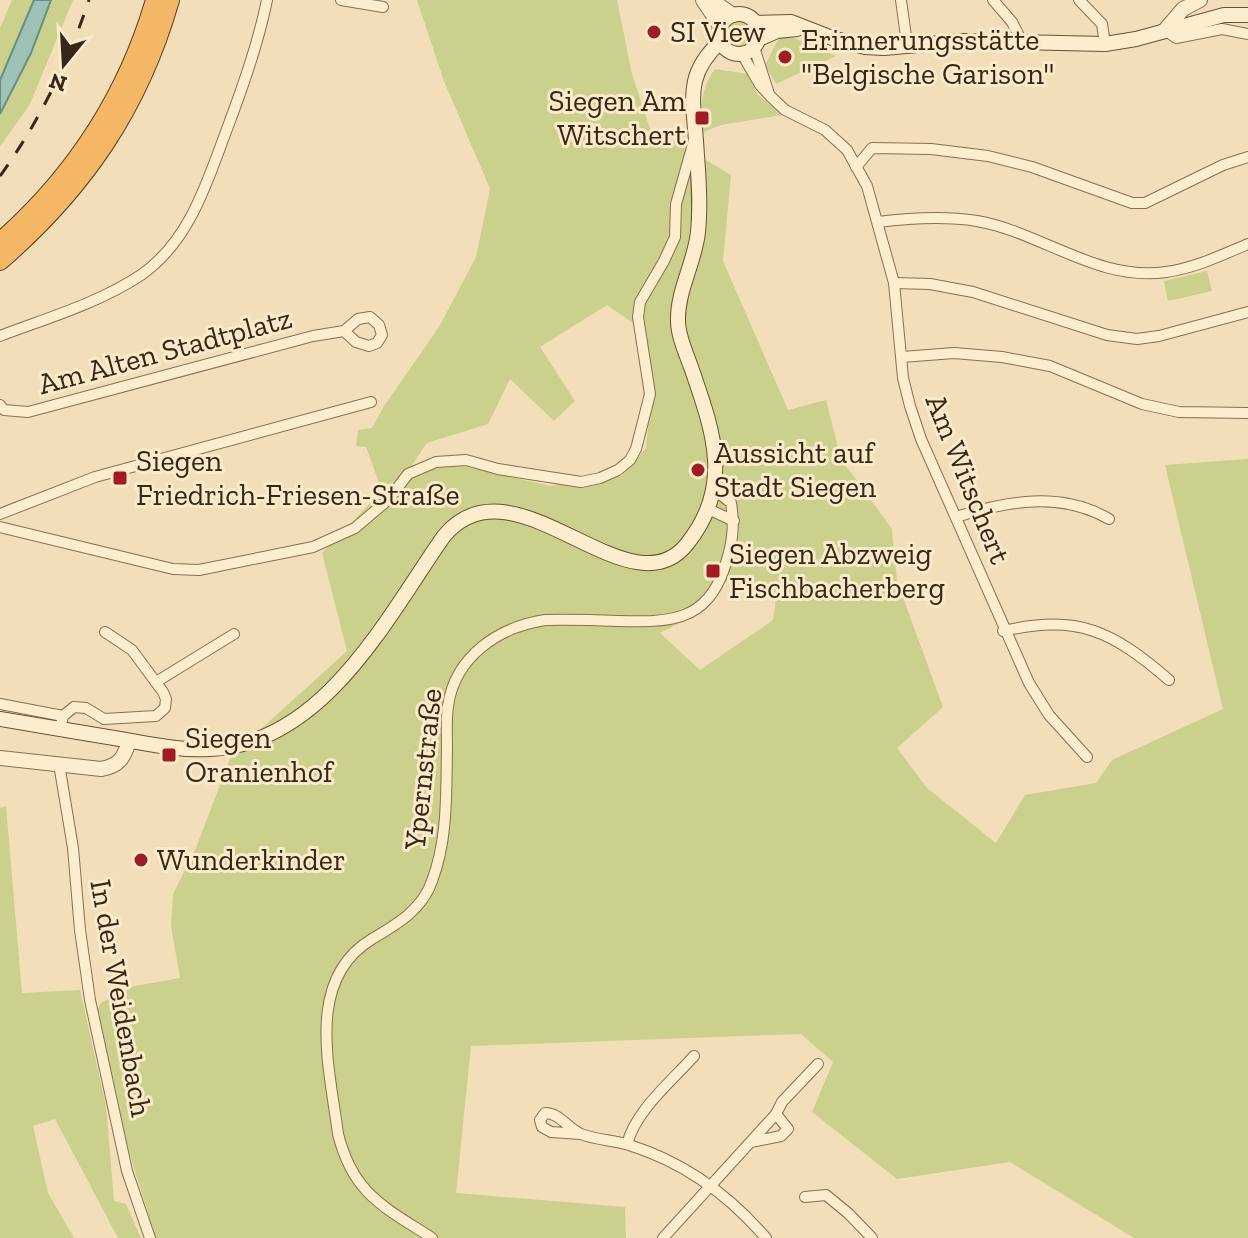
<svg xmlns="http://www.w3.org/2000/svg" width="1248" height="1238" font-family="'Zilla Slab',serif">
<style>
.green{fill:#cbd08d;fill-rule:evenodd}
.water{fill:#9fc2b6;stroke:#669084;stroke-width:2}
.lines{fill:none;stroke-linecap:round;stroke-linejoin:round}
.minor-casing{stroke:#8a6e52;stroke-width:12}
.tertiary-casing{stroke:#8a6e52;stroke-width:16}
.secondary-casing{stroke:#6b4f36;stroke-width:16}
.trunk-casing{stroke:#573c28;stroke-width:20}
.minor{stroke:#fcedcd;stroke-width:10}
.tertiary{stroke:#fcedcd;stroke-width:14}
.secondary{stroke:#fcedcd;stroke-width:14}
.trunk{stroke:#f4b766;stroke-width:18}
.rail{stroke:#372719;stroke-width:3;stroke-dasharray:14 14;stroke-linecap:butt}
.poi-dot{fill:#9f1d22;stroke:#f9eaca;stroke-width:3}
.labels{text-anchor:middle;stroke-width:6;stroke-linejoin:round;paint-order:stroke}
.poi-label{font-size:30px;fill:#372719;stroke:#f9eaca;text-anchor:start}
.street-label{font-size:30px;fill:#372719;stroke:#f9eaca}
</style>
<rect width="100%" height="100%" fill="#f2dfb9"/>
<g class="green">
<path d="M12,0H34L0,80V28Z"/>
<path d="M51,0H73L29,106L0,146V114L31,53Z"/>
<path d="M417,0H617L632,74L654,141L676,142L731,175L723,261L788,410L826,400L841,459L892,529L897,581L943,707L897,748L927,788L996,843L1025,795L1096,783L1112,760L1223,709L1165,465L1248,459V1238H1134L1010,1162L897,1179L812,1112L833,1062L801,1034L471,1046L456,1193L625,1207L626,1238H156L128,1149L97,1010L101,1003L114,996L118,989L180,978L171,926L173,894L196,848L231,756L347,651L322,553L382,491L366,447L356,446L358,430L372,428L384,406L439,327L476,257L490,189L444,81ZM607,305L646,332L652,386L646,448L622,476L550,486L455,464L412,465L427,443L488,424L510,379L554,421L575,401L540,347ZM731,575L776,598L773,620L700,670L660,633L703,611Z"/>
<circle cx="739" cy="34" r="20"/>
<path d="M780,36L792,37L836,56L776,84L765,65Z"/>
<path d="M715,69L749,74L757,94L782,115L721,125L701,133C701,109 700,89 715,69Z"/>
<path d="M1207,271L1212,291L1168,301L1164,281Z"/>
<path d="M6,806L22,993L80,990L106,1106L114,1201L126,1204L141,1238H118L55,1119L33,1126L48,1193L74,1238H0V808Z"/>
</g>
<path class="water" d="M34,0H51L31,53L0,114V80Z"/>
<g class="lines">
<g class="minor-casing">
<g id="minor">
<path d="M341,0L383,7"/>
<path d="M901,0L907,44"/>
<path d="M993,0L1012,22L1022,42"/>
<path d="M1079,0L1102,24L1105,44"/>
<path d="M1165,30L1176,38L1222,29L1248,34"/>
<path d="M754,47L769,94"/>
<path d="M742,54L760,85L770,96L785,110L825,130L847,150L867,186L894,283L903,378L910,406L921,439L1029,683L1049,715L1087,757"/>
<path d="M856,167L872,148L931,149L988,156L1032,167L1132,203H1145L1223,165L1248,157"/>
<path d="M878,222C910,218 945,216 977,221C1041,232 1098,282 1166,272C1195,268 1222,255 1248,244"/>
<path d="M894,283L930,284L973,292L1107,335L1137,339L1159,336L1248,312"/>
<path d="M0,336C47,318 99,303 141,275C190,241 207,182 227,129C243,86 258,44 267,0"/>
<path d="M902,357L954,353L1002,357L1050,366L1142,404L1179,412L1248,413"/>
<path d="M0,405L4,410L28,412L313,336L344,331L358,319L370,317L379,325L382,335L377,343L369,346L356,342L344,331"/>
<path d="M708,509L734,521"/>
<path d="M0,514L95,477L371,402"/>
<path d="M956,517C1007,501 1061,491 1109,519"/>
<path d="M0,527L173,569L199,570L313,547L355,528L389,499L408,474L436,462L466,460L498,469L581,482L600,478L618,470L630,460L636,449L650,394L638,317L640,302L664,261L675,237L676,204L693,144"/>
<path d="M1003,631C1079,614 1112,631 1169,680"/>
<path d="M156,682L234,634"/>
<path d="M0,704L63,716"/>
<path d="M60,729L63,716L74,707L86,708L104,719L156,716L165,708L166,699L163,692L132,650L105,632"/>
<path d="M59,764L73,848L80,930L90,1000L127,1171L150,1238"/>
<path d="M776,1114L782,1102L818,1064"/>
<path d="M581,1134L551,1132L542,1127L540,1120L545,1113C560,1113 567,1128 581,1134C596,1140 614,1140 629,1145C684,1162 729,1195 766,1238"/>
<path d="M627,1144C636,1110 671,1082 694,1056"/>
<path d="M805,1197L826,1195L849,1214L872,1238"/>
<path d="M432,1238C384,1207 353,1194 338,1134C330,1069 304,980 372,939C397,924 422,910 432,881C448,839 446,793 447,749C447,735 446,720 448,706C455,656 499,627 545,620C569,619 594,620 619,621C667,622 706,623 724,569C732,546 735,528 731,503L714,489"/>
<path d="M663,1238L776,1114L788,1129L781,1136L751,1142"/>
</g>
</g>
<g class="tertiary-casing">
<g id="tertiary">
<path d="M703,0L721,27"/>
<path d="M711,0L733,15"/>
<path d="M1165,30L1183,9L1200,0"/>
<path d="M0,758L101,769C119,766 124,758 129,741"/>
</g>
</g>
<g class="secondary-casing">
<g id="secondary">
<circle cx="739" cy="34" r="20"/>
<path d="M756,23L791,22L832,38L865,47L884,48L963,41L1105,44L1136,39L1224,15H1248"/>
<path d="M759,39L777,31L797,29"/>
<path d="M0,719C40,726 80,732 120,739C150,744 180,751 210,749C324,744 387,617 444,536C514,452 629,617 687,544C734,485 713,431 691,367C686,353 678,336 678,321C677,291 695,262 698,232C701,203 698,170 696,141C693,98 685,74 721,41"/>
</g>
</g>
<g class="trunk-casing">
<g id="trunk">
<path d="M0,242C75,176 127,96 155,0"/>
<path d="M0,261C84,188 139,108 170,0"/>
</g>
</g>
<use href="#minor" class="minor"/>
<use href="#tertiary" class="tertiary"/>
<use href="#secondary" class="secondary"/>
<use href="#trunk" class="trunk"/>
<path class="rail" d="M0,176C39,122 68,63 89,0"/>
</g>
<g class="poi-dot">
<circle cx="654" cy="32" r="8"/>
<circle cx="785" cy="57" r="8"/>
<rect x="694" y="110" width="16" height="16" rx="4"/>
<circle cx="698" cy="470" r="8"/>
<rect x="112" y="470" width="16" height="16" rx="4"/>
<rect x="705" y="563" width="16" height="16" rx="4"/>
<rect x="161" y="747" width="16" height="16" rx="4"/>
<circle cx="141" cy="860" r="8"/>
</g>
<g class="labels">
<g class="poi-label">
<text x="670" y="42">SI View</text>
<text x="801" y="50">Erinnerungsstätte<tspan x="801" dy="34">"Belgische Garison"</tspan></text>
<text x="686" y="111" text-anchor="end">Siegen Am<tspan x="686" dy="34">Witschert</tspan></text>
<text x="714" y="463">Aussicht auf<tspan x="714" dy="34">Stadt Siegen</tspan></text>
<text x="136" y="471">Siegen<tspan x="136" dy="34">Friedrich-Friesen-Straße</tspan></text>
<text x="729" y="564">Siegen Abzweig<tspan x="729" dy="34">Fischbacherberg</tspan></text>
<text x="185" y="748">Siegen<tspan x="185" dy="34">Oranienhof</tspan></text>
<text x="157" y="870">Wunderkinder</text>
</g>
<g class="street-label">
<text transform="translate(165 351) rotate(-15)" y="10">Am Alten Stadtplatz</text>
<text transform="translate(968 479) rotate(68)" y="10">Am Witschert</text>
<text transform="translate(423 769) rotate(-84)" y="10">Ypernstraße</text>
<text transform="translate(121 998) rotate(80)" y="10">In der Weidenbach</text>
</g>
</g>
<g transform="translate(64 64) rotate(198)" stroke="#f9eaca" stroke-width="6" paint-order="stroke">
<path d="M0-6L14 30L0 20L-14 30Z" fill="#372719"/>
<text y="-12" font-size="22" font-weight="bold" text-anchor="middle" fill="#372719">N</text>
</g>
</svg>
